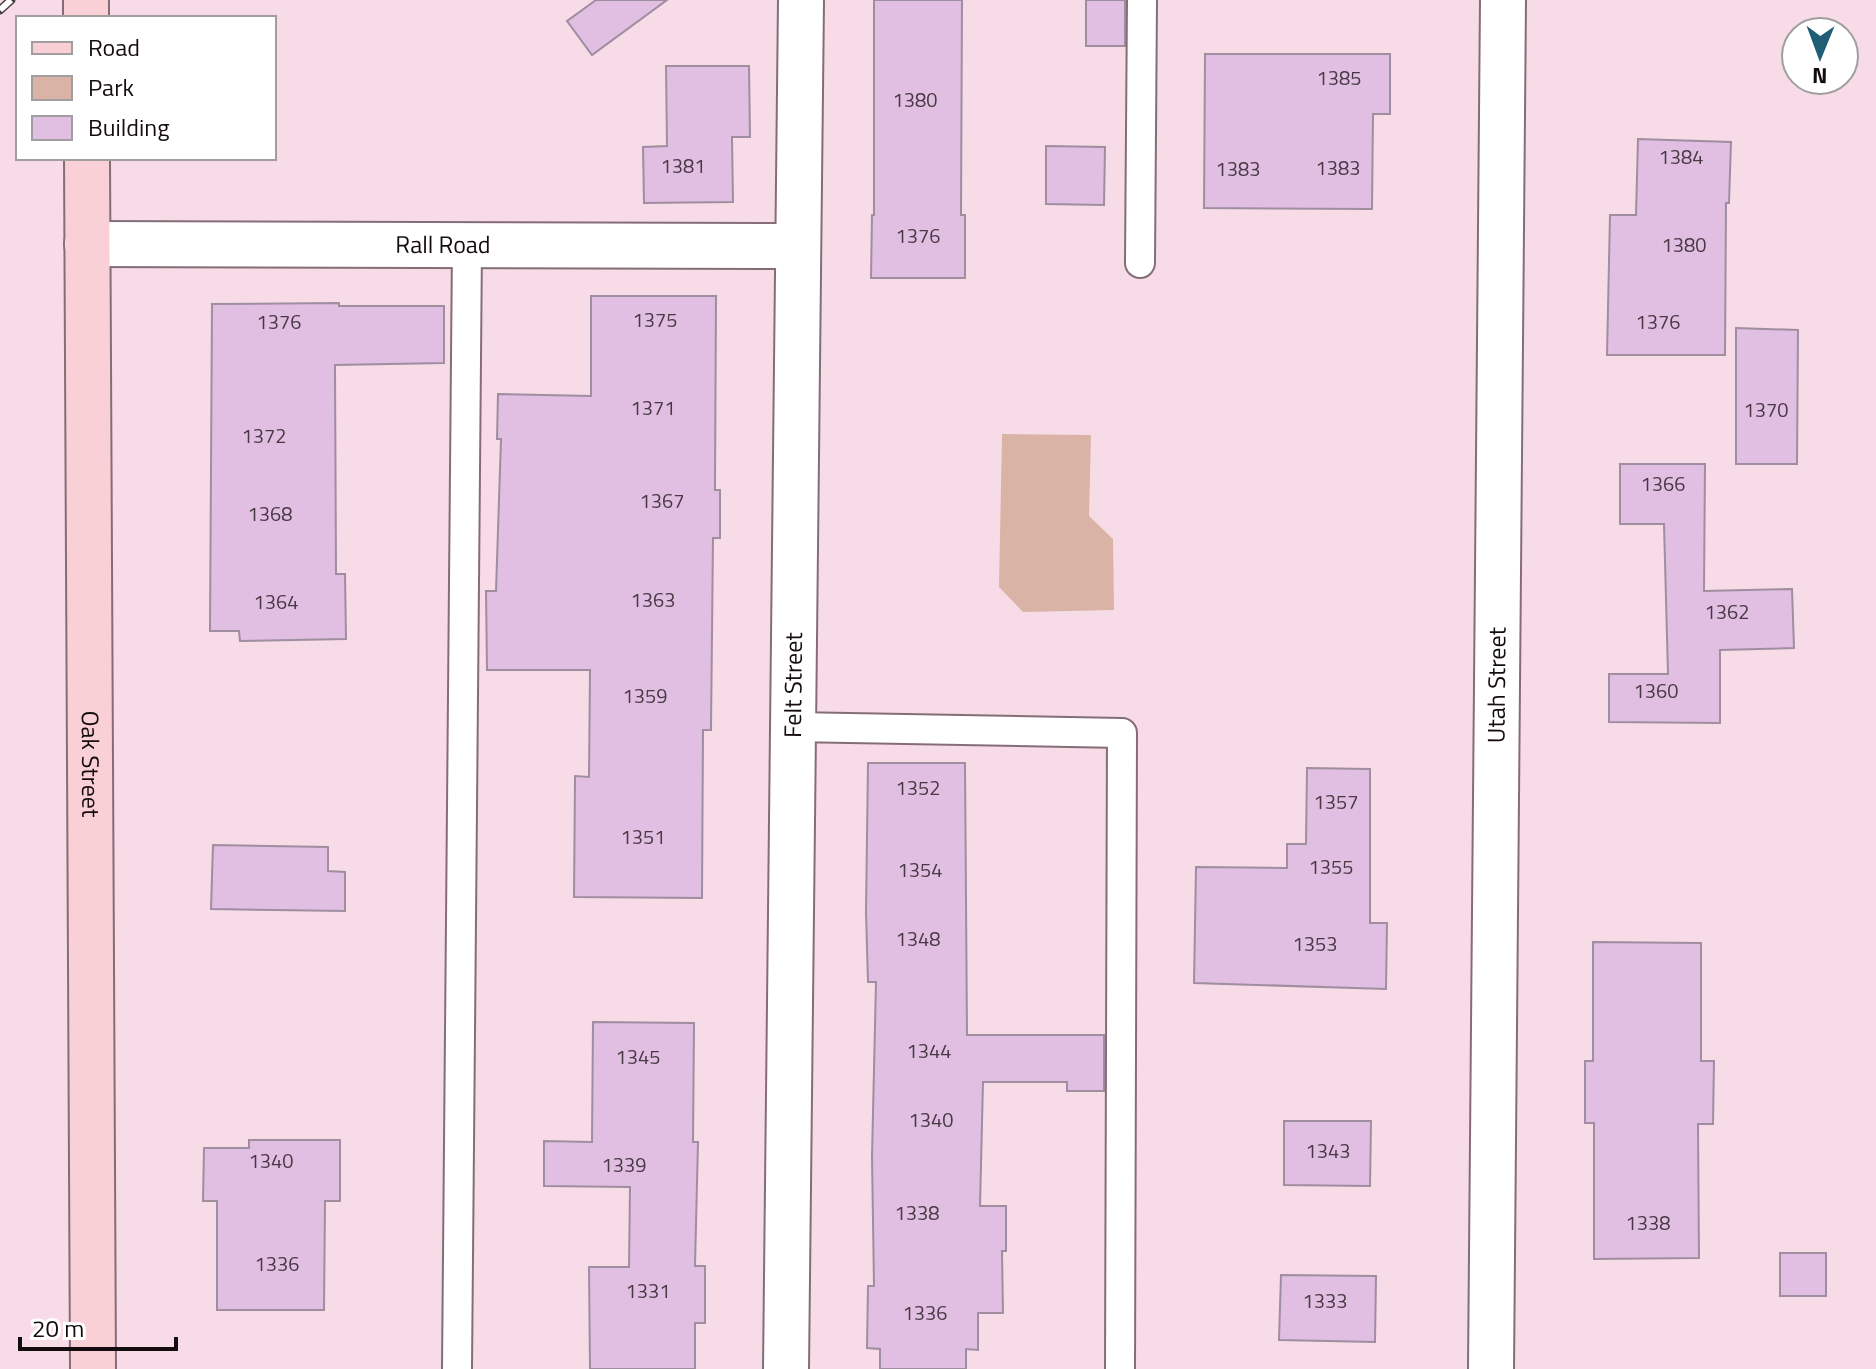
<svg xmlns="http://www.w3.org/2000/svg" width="1876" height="1369" font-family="'Titillium Web',sans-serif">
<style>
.green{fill:#d8b3a6}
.building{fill:#e0bfe2;stroke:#9f8da0;stroke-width:2}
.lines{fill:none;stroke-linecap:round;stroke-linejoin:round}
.lane-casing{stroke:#856d77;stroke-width:32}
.street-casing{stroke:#856d77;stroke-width:48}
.secondary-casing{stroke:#856d77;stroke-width:48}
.lane{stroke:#fff;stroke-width:28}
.street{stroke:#fff;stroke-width:44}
.secondary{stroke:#f9d0d5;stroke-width:44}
.rail-casing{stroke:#483b41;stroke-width:9}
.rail{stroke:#fff;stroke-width:6;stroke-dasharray:18;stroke-linecap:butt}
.labels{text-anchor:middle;stroke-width:6;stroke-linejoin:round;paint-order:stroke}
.number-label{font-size:20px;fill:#483944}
.street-label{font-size:24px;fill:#150c10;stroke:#fff}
</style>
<rect width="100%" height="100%" fill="#f7dce8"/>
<path class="green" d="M1002,434L1091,435L1089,516L1113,539L1114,610L1023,612L999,587Z"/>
<g class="building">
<path d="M596,0H667L592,55L567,21Z"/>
<path d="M874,0H962L961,215H965V278H871L872,215H874Z"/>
<rect x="1086" y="0" width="39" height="46"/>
<path d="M1205,54H1390V114H1373L1372,209L1204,208Z"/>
<path d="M666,66H749L750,137H732L733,202L644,203L643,147L667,146Z"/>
<path d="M1638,139L1731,142L1729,203H1726L1725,355H1607L1610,215H1636Z"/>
<path d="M1046,146L1105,147L1104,205L1046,204Z"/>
<path d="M591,296H716L715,490H720V538H713L711,730H703L702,898L574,897L575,776L589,777L590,670H487L486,591H496L501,439H497L498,394L591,396Z"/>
<path d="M339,303V306H444V363L335,365L336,574H345L346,639L240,641L239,631H210L212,304Z"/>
<path d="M1736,328L1798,330L1797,464H1736Z"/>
<path d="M1620,464H1705L1704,591L1792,589L1794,648L1720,650V723L1609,722V674H1668L1664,524H1620Z"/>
<path d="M868,763H965L967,1035H1104V1091H1067V1082H983L980,1206H1006V1251H1002L1003,1313H978V1350L966,1349V1369H880V1349L867,1348L868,1286H874L872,1157L876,982H868L866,912Z"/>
<path d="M1307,768L1370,769V923H1387L1386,989L1194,983L1196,867L1287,868V844H1306Z"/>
<path d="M213,845L328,847V871L345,872V911L211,909Z"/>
<path d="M1593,942L1701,943V1061H1714L1713,1124H1698L1699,1258L1594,1259V1123H1585V1061H1593Z"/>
<path d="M593,1022L694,1023L693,1142H698L695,1266H705V1323H695V1369H590L589,1267H629L630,1187L544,1186V1141L592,1142Z"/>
<path d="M1284,1121H1371L1370,1186L1284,1185Z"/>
<path d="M249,1140H340V1201H325L324,1310H217V1201H203L204,1148H249Z"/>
<rect x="1780" y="1253" width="46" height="43"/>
<path d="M1281,1275L1376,1276L1375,1342L1279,1340Z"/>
</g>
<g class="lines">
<g class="lane-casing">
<g id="lane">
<path d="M1140,263L1142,0"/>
<path d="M793,727L1122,733L1120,1369"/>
<path d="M457,1369L467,246"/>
</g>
</g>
<g class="street-casing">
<g id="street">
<path id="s1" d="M87,244L798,246"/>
<path id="s2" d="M786,1369L801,0"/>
<path id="s3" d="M1491,1369L1503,0"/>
</g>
</g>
<g class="secondary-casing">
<g id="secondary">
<path d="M86,0V18"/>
<path id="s4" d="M87,158L93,1369"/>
</g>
</g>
<use href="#lane" class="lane"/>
<use href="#street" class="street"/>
<use href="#secondary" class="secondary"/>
<g class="rail-casing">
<path id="rail" d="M0,10L11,0"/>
</g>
<use href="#rail" class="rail"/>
</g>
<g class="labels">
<g class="number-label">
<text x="1339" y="85">1385</text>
<text x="915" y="107">1380</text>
<text x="1681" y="164">1384</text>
<text x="683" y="173">1381</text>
<text x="1338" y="175">1383</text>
<text x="1238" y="176">1383</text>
<text x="918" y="243">1376</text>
<text x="1684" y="252">1380</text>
<text x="655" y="327">1375</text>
<text x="279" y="329">1376</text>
<text x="1658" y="329">1376</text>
<text x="653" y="415">1371</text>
<text x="1766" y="417">1370</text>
<text x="264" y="443">1372</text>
<text x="1663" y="491">1366</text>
<text x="662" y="508">1367</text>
<text x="270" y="521">1368</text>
<text x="653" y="607">1363</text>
<text x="276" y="609">1364</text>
<text x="1727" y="619">1362</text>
<text x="1656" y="698">1360</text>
<text x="645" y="703">1359</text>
<text x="918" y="795">1352</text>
<text x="1336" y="809">1357</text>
<text x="643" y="844">1351</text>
<text x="1331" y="874">1355</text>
<text x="920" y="877">1354</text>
<text x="918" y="946">1348</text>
<text x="1315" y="951">1353</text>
<text x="929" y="1058">1344</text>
<text x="638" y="1064">1345</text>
<text x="931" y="1127">1340</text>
<text x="1328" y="1158">1343</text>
<text x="271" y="1168">1340</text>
<text x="624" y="1172">1339</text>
<text x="917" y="1220">1338</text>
<text x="1648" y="1230">1338</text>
<text x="277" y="1271">1336</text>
<text x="648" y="1298">1331</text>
<text x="1325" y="1308">1333</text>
<text x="925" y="1320">1336</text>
</g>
<g class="street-label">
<text dy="8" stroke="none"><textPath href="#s1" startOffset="356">Rall Road</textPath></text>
<text dy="8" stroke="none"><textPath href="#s3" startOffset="684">Utah Street</textPath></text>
<text dy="8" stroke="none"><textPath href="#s2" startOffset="684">Felt Street</textPath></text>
<text dy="8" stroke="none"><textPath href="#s4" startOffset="606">Oak Street</textPath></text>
</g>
</g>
<rect x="16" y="16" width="260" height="144" fill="#ffffff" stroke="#a19e9f" stroke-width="2"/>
<rect x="32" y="42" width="40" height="12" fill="#f9d0d5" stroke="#a19e9f" stroke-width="2"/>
<text x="88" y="56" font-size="24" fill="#150c10">Road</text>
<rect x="32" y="76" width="40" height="24" fill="#d8b3a6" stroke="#a19e9f" stroke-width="2"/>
<text x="88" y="96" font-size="24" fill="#150c10">Park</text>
<rect x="32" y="116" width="40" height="24" fill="#e0bfe2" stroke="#a19e9f" stroke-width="2"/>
<text x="88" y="136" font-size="24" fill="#150c10">Building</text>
<g transform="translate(1820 56) rotate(181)"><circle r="38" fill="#ffffff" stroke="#a19e9f" stroke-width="2"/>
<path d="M0-6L14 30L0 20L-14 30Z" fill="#1f5e74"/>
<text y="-12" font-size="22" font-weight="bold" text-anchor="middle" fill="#150c10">N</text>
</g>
<path d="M20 1337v12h156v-12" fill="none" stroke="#150c10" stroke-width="4"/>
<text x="32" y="1337" font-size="24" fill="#150c10" stroke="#ffffff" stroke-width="6" paint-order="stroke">20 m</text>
</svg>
